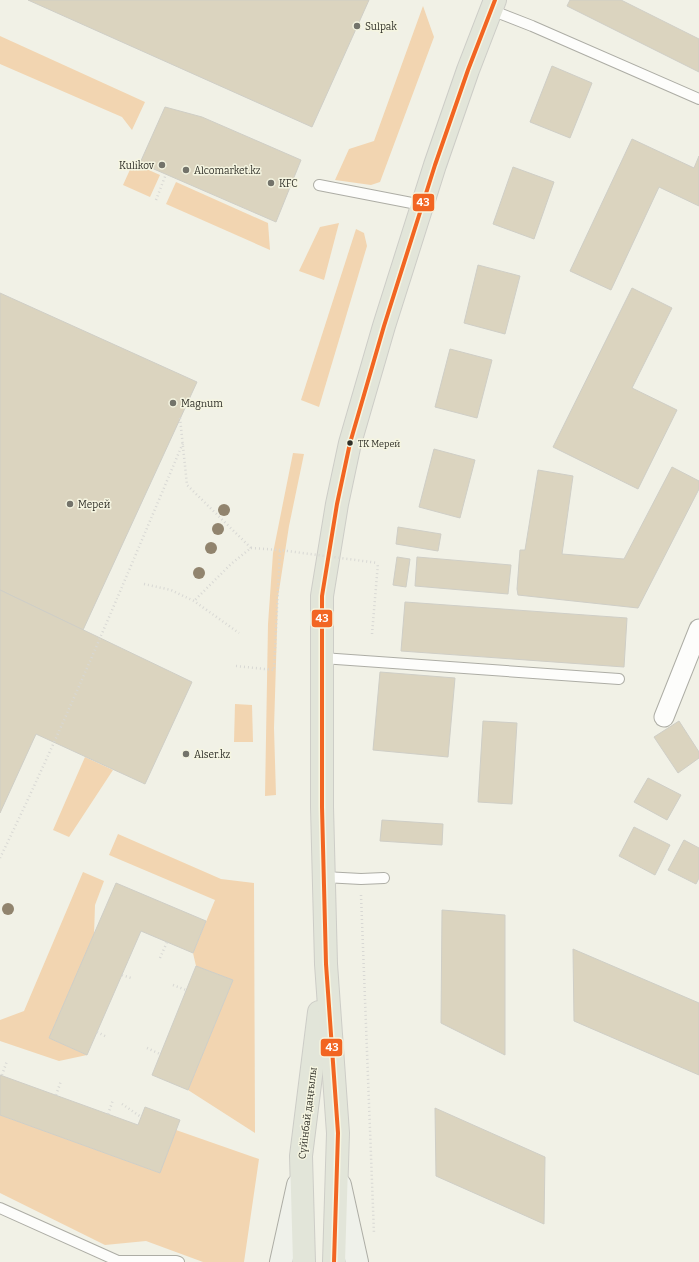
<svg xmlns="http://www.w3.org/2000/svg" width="699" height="1262" font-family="Bitter,serif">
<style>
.green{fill:#f2d5b1}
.building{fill:#dbd4bf;stroke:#cfcec6}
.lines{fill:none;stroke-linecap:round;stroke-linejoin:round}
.service-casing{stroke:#adada5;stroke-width:12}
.minor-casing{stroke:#adada5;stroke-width:21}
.secondary-casing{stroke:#adada5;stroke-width:24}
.primary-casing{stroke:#cdcdc7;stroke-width:24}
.path{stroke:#d8d8d4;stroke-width:2.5;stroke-dasharray:1 3;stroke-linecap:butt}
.service{stroke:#fdfdfb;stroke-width:10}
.minor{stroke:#fdfdfb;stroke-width:19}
.secondary{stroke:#eff1ea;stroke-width:22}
.primary{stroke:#e2e5d9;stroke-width:22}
.path-bridge{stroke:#d8d8d4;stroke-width:2.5;stroke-dasharray:1 3;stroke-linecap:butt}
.bus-1-casing{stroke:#f5f5e1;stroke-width:7}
.bus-1{stroke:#f26522;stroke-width:4}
.tree{fill:#91846e}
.poi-dot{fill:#73736a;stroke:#f5f5e1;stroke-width:1.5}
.bus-dot{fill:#2f2f27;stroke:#f5f5e1;stroke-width:1.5}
.labels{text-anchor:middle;stroke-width:3;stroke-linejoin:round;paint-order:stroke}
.bus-label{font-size:9px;fill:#2f2f27;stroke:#f5f5e1;text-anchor:start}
.poi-label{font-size:10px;fill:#2f2f27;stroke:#f5f5e1;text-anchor:start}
.street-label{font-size:10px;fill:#2f2f27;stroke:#f5f5e1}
.line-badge{stroke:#f5f5e1;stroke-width:1.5}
.badge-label{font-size:11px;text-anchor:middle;font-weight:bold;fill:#fff}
</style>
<rect width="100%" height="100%" fill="#f1f1e6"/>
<g class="green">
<path d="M423,6L434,37L380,182L371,185L335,180L349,149L374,141Z"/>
<path d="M0,36L145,102L132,130L122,117L0,64Z"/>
<path d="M133,163L160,175L150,197L123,185Z"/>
<path d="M176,182L268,223L270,250L166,204Z"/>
<path d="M339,223L324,280L299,271L320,227Z"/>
<path d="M356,229L364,233L367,246L319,407L301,400Z"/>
<path d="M293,453L304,454L289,526L278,597L274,728L276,795L265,796L268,624L273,553Z"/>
<path d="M235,704L252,705L253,742H234Z"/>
<path d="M85,757L113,770L69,837L53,830Z"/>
<path d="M118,834L221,879L254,883L255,1133L188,1090L233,980L196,966L193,953L215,900L109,855Z"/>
<path d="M83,872L104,881L95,905L94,935L49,1038L87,1055L59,1061L0,1041V1020L24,1011Z"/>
<path d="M0,1115L160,1173L176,1130L259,1159L244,1262H203L146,1241L105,1245L0,1193Z"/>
</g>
<g class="building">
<path d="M28,0H369L312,127Z"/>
<path d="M570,0H621L699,39V72L567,6Z"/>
<path d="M552,66L592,83L570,138L530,122Z"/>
<path d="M165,107L202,117L301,160L276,222L140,163Z"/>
<path d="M632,139L694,168L699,156V206L659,187L611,290L570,271Z"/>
<path d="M513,167L554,182L534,239L493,224Z"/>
<path d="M478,265L520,276L505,334L464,323Z"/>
<path d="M632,288L672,308L632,388L677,410L638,489L553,447Z"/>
<path d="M0,293L197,382L83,630L0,590Z"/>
<path d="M450,349L492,360L477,418L435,407Z"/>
<path d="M434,449L475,460L460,518L419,507Z"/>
<path d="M672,467L699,481V489L638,608L518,595L517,589L520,550H525L538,470L573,476L562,554L624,559Z"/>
<path d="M398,527L441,534L438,551L396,544Z"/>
<path d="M397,557L410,559L406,587L393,585Z"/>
<path d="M417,557L511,565L508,594L415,586Z"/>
<path d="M0,590L192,682L145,784L36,734L0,813Z"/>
<path d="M405,602L627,618L624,667L401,651Z"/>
<path d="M380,672L455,678L448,757L373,750Z"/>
<path d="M483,721L517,723L512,804L478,802Z"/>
<path d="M679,721L699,752V758L678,773L654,737Z"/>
<path d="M648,778L681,795L667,820L634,802Z"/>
<path d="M382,820L443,824L442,845L380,841Z"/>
<path d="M634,827L670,845L655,875L619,856Z"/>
<path d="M684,840L699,848V878L696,884L668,870Z"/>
<path d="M116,883L206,921L193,953L141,931L87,1055L49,1038Z"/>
<path d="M442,910L505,915V1055L441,1023Z"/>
<path d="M573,949L699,1003V1075L574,1021Z"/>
<path d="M196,966L233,980L188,1090L152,1075Z"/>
<path d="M0,1075L138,1125L145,1107L180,1120L160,1173L0,1115Z"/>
<path d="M435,1108L545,1157L544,1224L436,1176Z"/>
</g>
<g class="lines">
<g class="service-casing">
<g id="service">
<path d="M491,10L532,26L699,99"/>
<path d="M319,185L422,205"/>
<path d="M322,658L619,679"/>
<path d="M324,877L361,879L384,878"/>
<path d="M0,1208L118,1261H176L179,1262"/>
</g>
</g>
<g class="minor-casing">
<path id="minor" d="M664,717L699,629"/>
</g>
<g class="secondary-casing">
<g id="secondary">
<path d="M340,1185L357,1262"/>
<path d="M281,1262L298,1185"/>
</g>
</g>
<g class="primary-casing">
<g id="primary">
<path d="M304,1262L301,1156L319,1012"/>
<path d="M334,1262L338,1133L326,964L322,807V596L337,504L350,443L384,326L435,165L468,70L495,0"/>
</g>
</g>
<g class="path">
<path d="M156,200L166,174"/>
<path d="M180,418L187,485L251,548L231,564L194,601"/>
<path d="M144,584L171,590L194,601L239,633"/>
<path d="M372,634L378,563"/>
<path d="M236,666L274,670L280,550"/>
<path d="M0,858C66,722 124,582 183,443"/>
<path d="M361,895L374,1234"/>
<path d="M160,958L167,942"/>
<path d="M122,975L131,978"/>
<path d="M173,985L186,990"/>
<path d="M97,1032L107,1037"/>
<path d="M147,1048L160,1054"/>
<path d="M2,1075L7,1061"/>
<path d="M56,1095L61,1081"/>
<path d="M122,1104L141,1117"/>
<path d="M108,1114L113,1100"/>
</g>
<use href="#service" class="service"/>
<use href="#minor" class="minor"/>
<use href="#secondary" class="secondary"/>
<use href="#primary" class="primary"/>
<path class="path-bridge" d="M251,548L280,550L378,563"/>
<g class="bus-1-casing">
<path id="bus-1" d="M334,1262L338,1133L326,964L322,807V596L337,504L350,443L384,326L435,165L468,70L495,0"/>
</g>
<use href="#bus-1" class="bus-1"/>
</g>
<g class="tree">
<circle cx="224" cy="510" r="6"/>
<circle cx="218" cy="529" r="6"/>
<circle cx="211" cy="548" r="6"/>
<circle cx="199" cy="573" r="6"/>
<circle cx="8" cy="909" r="6"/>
</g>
<g class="poi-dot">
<circle cx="357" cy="26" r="4"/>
<circle cx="162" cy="165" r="4"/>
<circle cx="186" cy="170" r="4"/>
<circle cx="271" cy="183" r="4"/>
<circle cx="173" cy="403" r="4"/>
<circle cx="70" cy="504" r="4"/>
<circle cx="186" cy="754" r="4"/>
</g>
<circle class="bus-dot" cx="350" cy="443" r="3.5"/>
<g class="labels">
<g class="bus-label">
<text x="358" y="447">ТК Мерей</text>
</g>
<g class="poi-label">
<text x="365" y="30">Sulpak</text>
<text x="154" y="169" text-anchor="end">Kulikov</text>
<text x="194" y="174">Alcomarket.kz</text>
<text x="279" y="187">KFC</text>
<text x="181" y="407">Magnum</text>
<text x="78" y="508">Мерей</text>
<text x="194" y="758">Alser.kz</text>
</g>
<g class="street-label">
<text transform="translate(307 1113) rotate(-83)" y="4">Сүйінбай даңғылы</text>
</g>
</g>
<g class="line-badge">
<rect x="412" y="193" width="23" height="19" rx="4" fill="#f26522"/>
<rect x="311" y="609" width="22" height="19" rx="4" fill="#f26522"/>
<rect x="320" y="1038" width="23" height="19" rx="4" fill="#f26522"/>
</g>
<g class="badge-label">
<text x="423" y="206">43</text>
<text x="322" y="622">43</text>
<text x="332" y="1051">43</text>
</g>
</svg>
